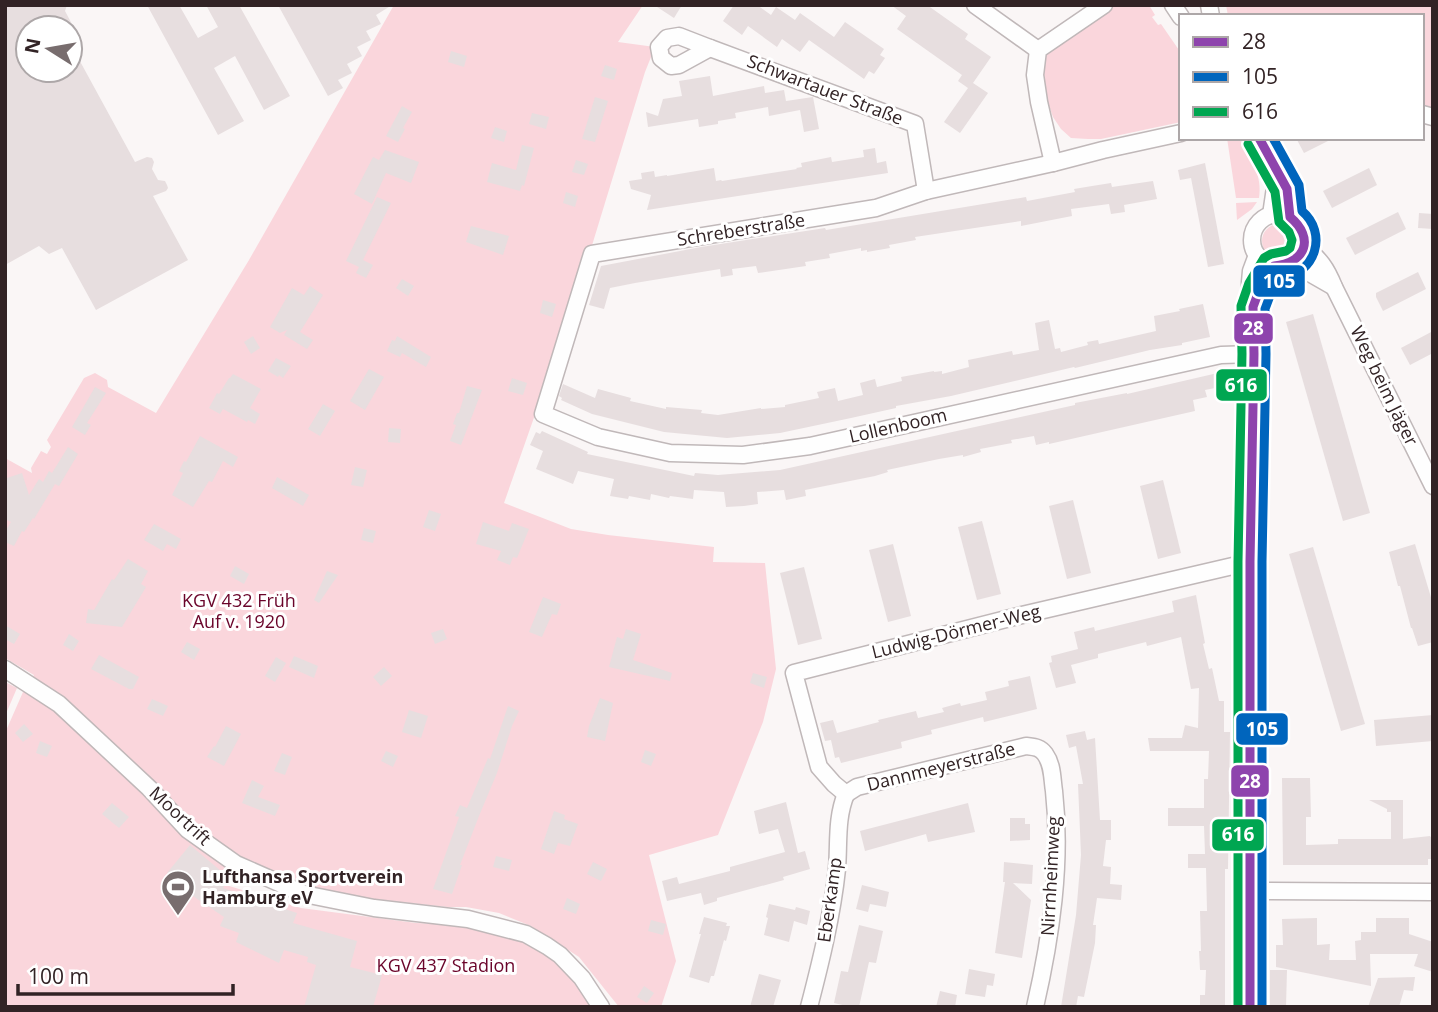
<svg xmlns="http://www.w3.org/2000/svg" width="1438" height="1012" font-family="'Open Sans',sans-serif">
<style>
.green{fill:#fad6dc}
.building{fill:#e7dedf}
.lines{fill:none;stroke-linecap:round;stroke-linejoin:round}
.minor-casing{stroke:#c0b8b9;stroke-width:19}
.minor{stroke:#fefefe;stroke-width:16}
.bus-1-casing{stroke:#fff;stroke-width:14}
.bus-2-casing{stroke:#fff;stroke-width:14}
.bus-3-casing{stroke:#fff;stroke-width:14}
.bus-1{stroke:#8e44ad;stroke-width:9}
.bus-2{stroke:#0065bd;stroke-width:9}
.bus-3{stroke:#00a651;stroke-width:9}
.labels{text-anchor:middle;stroke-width:6;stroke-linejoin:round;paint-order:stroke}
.street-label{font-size:18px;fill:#322325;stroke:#fff}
.park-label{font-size:18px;fill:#6a042a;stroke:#fff}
.poi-label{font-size:18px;font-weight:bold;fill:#322325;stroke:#fff;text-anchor:start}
.line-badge{stroke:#fff;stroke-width:2.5}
.badge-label{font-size:19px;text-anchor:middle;font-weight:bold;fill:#fff}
</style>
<rect width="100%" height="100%" fill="#faf6f6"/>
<g class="green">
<path d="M394,5H643L618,42L655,47L645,72L575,301L504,503L571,529L608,535L714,547L713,562L765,563L776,669L763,722L718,835L649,855L676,961L661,1007H619L579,957L531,926L499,913L466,907H448L371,899L314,889L242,861L226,885L301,908L416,923L467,925L505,935L534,946L555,959L573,976L594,1007H5V733L23,692L34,675L5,658V458L32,473L31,468L41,451L47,454L51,447L47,440L84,378L95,373L107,380L108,387L156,413L249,260Z"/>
<path d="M1111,5H1149L1155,15L1152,17L1158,25L1161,24L1181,53V122L1101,139H1088L1071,138L1061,129L1053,117L1047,100L1043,76V63L1047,54L1052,46Z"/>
<path d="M1226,5H1433V111L1422,109V16H1228Z"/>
<path d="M1227,138H1241C1250,157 1263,176 1259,198H1236Z"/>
<path d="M1257,202L1252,209L1237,220L1236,203Z"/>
<circle cx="1279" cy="241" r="17"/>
<path d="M5,682L17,688L5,716Z"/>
</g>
<g class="building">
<path d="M5,5H67L65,11L74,28H28V70H70V43L135,162L147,157L152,158L154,162L152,169L158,180L165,181L167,185L168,188L166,191L153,196L188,260L96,310L62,248L49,254L39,246L5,265Z"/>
<path d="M147,5H179L198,38L218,27L206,5H239L290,96L264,110L235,56L214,68L244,121L218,135Z"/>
<path d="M278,5H392L376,15L381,24L366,31L371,40L357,47L362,56L347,64L352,73L338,80L343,88L328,96Z"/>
<path d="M654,5H682L674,18Z"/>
<path d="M734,5H757L771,15L776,7L795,20L800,13L834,37L845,22L884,49L880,55L885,58L874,74L869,71L864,79L809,40L800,52L782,39L777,47L748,26L742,35L723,21Z"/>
<path d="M891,5H927L968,34L965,39L991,57L973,83L988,93L960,133L944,122L968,88L958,81L962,75L897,29L906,16Z"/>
<path d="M451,51L467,56L464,67L448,62Z"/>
<path d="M605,65L617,69L614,80L601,76Z"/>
<path d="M710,76L713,96L764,86L765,93L784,90L786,101L813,97L819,129L804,132L800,110L769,116L768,107L735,113L736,118L718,121V124L699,127L698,119L648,127L646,112L658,116L663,99L682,96L679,81Z"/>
<path d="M595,97L608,101L595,142L582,139Z"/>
<path d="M402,106L412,112L403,128L405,129L398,142L386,136Z"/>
<path d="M532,113L549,117L546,129L529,124Z"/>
<path d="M495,127L507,131L504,142L491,138Z"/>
<path d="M1296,138H1334L1304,153Z"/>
<path d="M522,145L534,148L524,186L522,185L520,191L487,182L492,163L516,170Z"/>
<path d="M875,148L877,163L886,161L888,173L647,210L651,195L631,189L629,181L642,179L641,173L654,171L655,177L667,175V176L714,168L716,181L721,180L722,181L797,169L796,168L802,167L801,163L831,157L832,162L864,157L863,150Z"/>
<path d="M385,150L419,162L411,183L386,173L372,204L354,194L373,157L379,160Z"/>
<path d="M576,160L588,164L584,175L572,172Z"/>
<path d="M1205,163L1224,264L1208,267L1191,178L1180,180L1178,170Z"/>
<path d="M1369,168L1377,185L1332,208L1323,191Z"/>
<path d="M1153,181L1157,199L1124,205L1125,212L1111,214L1109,204L1071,209L1072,216L1021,226V221L915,237L916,240L889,245L890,248L867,252V250L861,251V248L829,254L830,258L805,262L806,266L758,273L756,266L732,269L733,275L721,277L720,269L635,283L610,288L604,309L589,305L601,266L701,247L825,228L826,230L1026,197L1027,201L1075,192L1074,189L1092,186L1111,183L1112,187Z"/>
<path d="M566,192L578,196L575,207L563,203Z"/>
<path d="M377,197L391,203L363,260L373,265L366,278L356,273L359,267L346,261Z"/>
<path d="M1398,212L1406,229L1355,255L1346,238Z"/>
<path d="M1419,213L1433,214V229L1418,228Z"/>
<path d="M471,226L509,236L503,255L466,242Z"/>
<path d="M1418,272L1426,289L1383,311L1376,297V293Z"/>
<path d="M402,279L414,286L408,296L396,288Z"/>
<path d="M310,286L323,295L300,332L313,340L307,349L284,335L287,330L280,333L270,327L292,288L304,295Z"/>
<path d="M543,300L556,304L552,317L540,313Z"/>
<path d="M1203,304L1210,337L1182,343V345L1150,350L1075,368L1074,367L951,396L896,406V408L851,418L780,433L727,438L664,432L592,414L561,400L562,398L559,396L563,384L595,398L598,389L631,398L630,401L666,409V407L702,410L701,413L718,415L761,408V409L785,407V405L819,398L817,392L835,388L838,401L863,395L860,383L875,379L877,387L902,381L901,377L934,371V372L942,371V374L969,367L968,360L978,358L1012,351L1013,355L1039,350L1035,323L1049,320L1055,349L1060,348L1061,352L1088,345L1087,342L1098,340L1099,344L1156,331L1154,316L1180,311L1179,309Z"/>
<path d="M1313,314L1370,513L1343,521L1286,322Z"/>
<path d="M1433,331V353L1410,365L1401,348Z"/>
<path d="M253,336L260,348L251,354L244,342Z"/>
<path d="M397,336L431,357L426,367L402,353L400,357L387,351L392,340L395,341Z"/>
<path d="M276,358L291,366L283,378L279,375L278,377L268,371Z"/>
<path d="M369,369L384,377L365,410L350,401Z"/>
<path d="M1222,372L1225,386L1205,390L1207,397L1193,400L1195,411L1049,444V442L1036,445L1034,436L1011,440L1012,443L980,449L981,452L963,457V455L939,459L887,470L888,472L875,476L805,490L806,496L786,500L784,490L757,492L758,504L744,506L726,507L724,492L694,490L693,499L670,496L669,498L651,494L650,500L629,496L628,499L610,496L614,479L578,471L573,484L536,469L543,451L530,445L536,432L540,434L542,431L588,452L587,454L694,476L695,473L718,475L780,470L1075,405V403L1127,393V394Z"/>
<path d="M233,374L261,389L250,408L260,414L255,424L248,420L247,422L223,409L220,414L209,408L217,393L219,394L229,378H230Z"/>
<path d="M512,378L527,383L523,395L508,391Z"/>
<path d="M467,386L482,390L461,445L450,441L456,425L453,424L457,413H459Z"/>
<path d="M95,387L106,393L87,423L91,425L85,435L72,427Z"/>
<path d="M323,404L335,411L320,436L308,429Z"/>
<path d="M389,428L401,429L400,443L388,442Z"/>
<path d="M200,436L238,457L233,467L223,461L212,482L209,481L193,507L172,495L183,473L179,471L184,461L186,462Z"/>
<path d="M68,447L78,454L59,486L55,484L34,519L33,518L24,532L22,531L14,546L5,542V532L11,522L5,519V488L7,478L22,473L29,495L39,479L43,482L49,471L52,473Z"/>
<path d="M355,467L367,470L363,487L351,485Z"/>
<path d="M277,477L309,495L303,506L272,488Z"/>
<path d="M1163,480L1181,553L1158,559L1140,486Z"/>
<path d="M1073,500L1091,573L1067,579L1049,506Z"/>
<path d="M429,510L441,514L435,531L423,527Z"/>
<path d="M982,521L1001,594L977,600L958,527Z"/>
<path d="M483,522L509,531L512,523L529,529L517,558L513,557L510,565L497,560L501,551L476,544Z"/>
<path d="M154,524L181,539L176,549L167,544L163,551L144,540Z"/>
<path d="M364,528L376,531L373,543L361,540Z"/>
<path d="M893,544L911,616L888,622L869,550Z"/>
<path d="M1415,544L1433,604V642L1418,646L1412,628H1411L1400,586H1398L1389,552Z"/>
<path d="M1313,547L1365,724L1341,731L1289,554Z"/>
<path d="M128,559L148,571L141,584L146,587L122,627L86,623L88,609L94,610L112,579L114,580Z"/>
<path d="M235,566L249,574L244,584L230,576Z"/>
<path d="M804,567L822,639L798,645L780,573Z"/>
<path d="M327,571L338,575L319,603L314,600Z"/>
<path d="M1196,595L1205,643L1203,644L1209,669L1212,668L1219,701H1224V732H1230L1228,869H1225V1007H1200V995H1205L1206,970H1200L1199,951H1201L1200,911H1207L1206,868H1188V854H1205L1204,826H1168V808H1204V779H1208L1209,751H1150L1148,738H1182L1185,725L1198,728L1199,688L1191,689L1181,637L1147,646L1146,642L1098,654V658L1071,665L1076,683L1056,688L1049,663L1052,662L1051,656L1078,649L1074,632L1094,627L1095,631L1174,612L1172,601Z"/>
<path d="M543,597L561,604L557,615L552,614L542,637L529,632Z"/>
<path d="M5,625L20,634L14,644L5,639Z"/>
<path d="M443,629L447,639L435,644L431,633Z"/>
<path d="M626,629L641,634L633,660L672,673L670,681L609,667L617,637L623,639Z"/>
<path d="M69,634L79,641L73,651L63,645Z"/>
<path d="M187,642L200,649L194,660L181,652Z"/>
<path d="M99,655L139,677L133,689H129L91,669Z"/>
<path d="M294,656L318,666L314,678L289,667Z"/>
<path d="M276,657L286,663L275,682L265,676Z"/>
<path d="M384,667L392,676L381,686L373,677Z"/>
<path d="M753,673L767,677L764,688L750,683Z"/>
<path d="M1030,676L1037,709L984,722L983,717L931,730L932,734L901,742L902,748L841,763L839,757L835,758L831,740L825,741L820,723L833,720L837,733L879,722L878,720L916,711L918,718L944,712L942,708L960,703L961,706L987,700L985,692L1009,686L1008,681Z"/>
<path d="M600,698L613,703L605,741L587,737L589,726Z"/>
<path d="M152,699L168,706L163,716L147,709Z"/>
<path d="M508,706L519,711L512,726L497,773L479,816L460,865H462L452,894L433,889L459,817L455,816L460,805L467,808L488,758L490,759Z"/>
<path d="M409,710L428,716L421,738L402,732Z"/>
<path d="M1433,715V741L1376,746L1374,720Z"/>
<path d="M24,724L33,734L23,742L15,733Z"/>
<path d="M226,726L241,734L224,766L207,757L214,746L215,747Z"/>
<path d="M1085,731L1087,740L1095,738L1100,820H1111V840H1106L1103,866L1111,867L1110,884L1122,885L1121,900L1097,898L1093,925H1096L1095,943L1084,997L1078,996L1076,1007H1061L1076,915L1081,855L1078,784H1083L1076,746L1069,748L1066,735Z"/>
<path d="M40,741L52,746L47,757L36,753Z"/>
<path d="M645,750L656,754L651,766L641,762Z"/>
<path d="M386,751L398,756L393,767L381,761Z"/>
<path d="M282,753L292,757L285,775L274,771Z"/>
<path d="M1282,778H1310L1311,817H1306V845L1338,844V839H1391V812H1387V809L1369,800H1403V839L1430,836L1433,840V859H1428V865H1283Z"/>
<path d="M252,780L264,786L258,797L280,805L275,816L242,803Z"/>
<path d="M786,802L798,853L805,851L810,869L783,877L784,880L717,898V901L704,905L701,893L667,901L662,881L677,877L679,884L730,871V867L785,852L778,829L759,834L754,811Z"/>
<path d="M112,803L129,817L119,828L102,814Z"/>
<path d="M968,803L975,832L928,842L926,834L865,851L860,831Z"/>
<path d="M554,811L565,815L564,819L578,824L570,846L558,843L554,854L541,849Z"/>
<path d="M1010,818H1025V824H1030V840L1010,841Z"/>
<path d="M190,845L221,871L230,876L223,888L297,913L293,923L357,941L350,967L382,975L373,1007H304L316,965L307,962L308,957L284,950L279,963L236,942L239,933L220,926L224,917L184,890L167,873Z"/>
<path d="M496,856L512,860L509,871L493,867Z"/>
<path d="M593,862L607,869L601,881L587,874Z"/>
<path d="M1004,862L1033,865L1032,884L1013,883L1031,900L1022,958L995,953L1005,882H1003Z"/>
<path d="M862,885L889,892L886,907L870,904L868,912L856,909Z"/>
<path d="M567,898L580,904L576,914L563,909Z"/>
<path d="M769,904L795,910L796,907L810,911L807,925L794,921L789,942L764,935L768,918L766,917Z"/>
<path d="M704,917L727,923L726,926H730L726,941L724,940L714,976H711L709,983L689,977L701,934H699Z"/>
<path d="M1317,918V945L1330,944L1329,960H1356L1355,941L1361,940V932H1376V918H1409V934L1433,942V972L1414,966L1418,954H1370L1371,986L1276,967V945H1283L1282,919Z"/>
<path d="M651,920L666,924L663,935L648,931Z"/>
<path d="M859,925L883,931L876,963L869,962L859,1007H851L834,1003L841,971L848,972Z"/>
<path d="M969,969L995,974L993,986L987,985L985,997L965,994Z"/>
<path d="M1270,970H1287L1286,1007H1270Z"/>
<path d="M759,974L781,980L773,1007H750Z"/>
<path d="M1415,977L1413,991L1404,990L1399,1007H1368L1378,978Z"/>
<path d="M644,986L654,993L647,1003L637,997Z"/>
<path d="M940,991L957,995L955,1007H936Z"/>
</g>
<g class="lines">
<g class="minor-casing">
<g id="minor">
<path d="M975,5L1038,50"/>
<path d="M1104,5L1038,50L1035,75L1039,102L1053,163L1103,150L1181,133"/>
<path d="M1173,5L1181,17"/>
<path d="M1209,5L1211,16"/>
<path d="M679,36L710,48L679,65L671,66L661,58L659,47L667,38Z"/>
<path d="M710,48L915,124L926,191"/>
<path d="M1422,114L1433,117"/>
<path d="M1259,138L1282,178L1287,189L1290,217"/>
<path d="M1053,163L926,191L876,208L592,254L543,414L598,437L670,453L743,455L810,446L1221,355L1254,354"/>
<circle cx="1278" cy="240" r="26"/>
<path d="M1271,215L1276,181L1275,169"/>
<path d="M1304,246C1320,260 1326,267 1334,287L1433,486"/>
<path d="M1292,263L1334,287"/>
<path d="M1254,304L1260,288L1274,266"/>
<path d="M5,669L59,704L149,788L188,830L236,864L304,894L374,908L468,919L526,934L547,946L560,955L582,978L601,1007"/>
<path d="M846,794L834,784L819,767L794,673L1022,615L1250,562"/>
<path d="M846,794L857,787L1026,746C1034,747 1040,747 1045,754C1053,765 1052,779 1054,791C1062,863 1051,937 1035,1007"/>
<path d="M1250,891L1433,892"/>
<path d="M809,1007C821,961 832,916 837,869C839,843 836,818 846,794"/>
<path d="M1250,1007V562L1254,354L1253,307L1250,294V282L1251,271L1257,255"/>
</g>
</g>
<use href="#minor" class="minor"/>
<g class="bus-1-casing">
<path id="bus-1" d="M1250,1007V562L1254,354L1253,307L1260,288L1274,266C1306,263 1315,238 1290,217L1287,189L1259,138"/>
</g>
<g class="bus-2-casing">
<path id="bus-2" d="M1262,1007V562L1266,354L1265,309L1271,293L1281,278C1316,274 1328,233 1302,211L1299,185L1273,138"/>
</g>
<g class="bus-3-casing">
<path id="bus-3" d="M1238,1007V562L1242,354L1241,306L1249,283L1264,258L1271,254L1286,251L1290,248L1292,240L1289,232L1279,222L1275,192L1248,144"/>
</g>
<use href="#bus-1" class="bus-1"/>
<use href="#bus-2" class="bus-2"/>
<use href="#bus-3" class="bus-3"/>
</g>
<defs>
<g id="stadium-pin" transform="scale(1.75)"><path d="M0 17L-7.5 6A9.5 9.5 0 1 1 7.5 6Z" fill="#786d6e" stroke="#fff"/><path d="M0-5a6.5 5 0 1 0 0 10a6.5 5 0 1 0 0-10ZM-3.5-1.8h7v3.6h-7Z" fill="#fff"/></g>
</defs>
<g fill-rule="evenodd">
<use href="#stadium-pin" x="178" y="887"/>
</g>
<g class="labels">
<g class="street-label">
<text transform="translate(825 90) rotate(21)" y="6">Schwartauer Straße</text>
<text transform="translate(741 230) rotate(-9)" y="6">Schreberstraße</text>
<text transform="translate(1384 386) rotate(64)" y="6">Weg beim Jäger</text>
<text transform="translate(898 426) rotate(-13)" y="6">Lollenboom</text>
<text transform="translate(956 632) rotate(-14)" y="6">Ludwig-Dörmer-Weg</text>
<text transform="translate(941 767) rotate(-14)" y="6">Dannmeyerstraße</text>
<text transform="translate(180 816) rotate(43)" y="6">Moortrift</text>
<text transform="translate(1051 876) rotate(-87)" y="6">Nirrnheimweg</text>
<text transform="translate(830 900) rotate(-82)" y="6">Eberkamp</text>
</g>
<g class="park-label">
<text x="239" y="607">KGV 432 Früh<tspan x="239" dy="21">Auf v. 1920</tspan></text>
<text x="446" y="972">KGV 437 Stadion</text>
</g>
<g class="poi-label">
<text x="202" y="883">Lufthansa Sportverein<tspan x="202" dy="21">Hamburg eV</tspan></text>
</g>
</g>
<g class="line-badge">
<rect x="1252" y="264" width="54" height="34" rx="7" fill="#0065bd"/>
<rect x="1233" y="312" width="41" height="33" rx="7" fill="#8e44ad"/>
<rect x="1215" y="368" width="53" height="34" rx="7" fill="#00a651"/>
<rect x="1235" y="712" width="54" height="34" rx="7" fill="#0065bd"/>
<rect x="1230" y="764" width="40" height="34" rx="7" fill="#8e44ad"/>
<rect x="1211" y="818" width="54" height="34" rx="7" fill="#00a651"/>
</g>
<g class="badge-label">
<text x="1279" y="288">105</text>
<text x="1253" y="335">28</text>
<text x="1241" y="392">616</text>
<text x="1262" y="736">105</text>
<text x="1250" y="788">28</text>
<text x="1238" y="841">616</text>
</g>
<rect width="1438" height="1012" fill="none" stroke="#322325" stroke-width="14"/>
<rect x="1179" y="14" width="245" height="126" fill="#ffffff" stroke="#ada7a8" stroke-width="2"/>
<rect x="1193" y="37" width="35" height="10" fill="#8e44ad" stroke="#ada7a8" stroke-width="2"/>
<text x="1242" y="49" font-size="21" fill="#322325">28</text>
<rect x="1193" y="72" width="35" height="10" fill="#0065bd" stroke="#ada7a8" stroke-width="2"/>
<text x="1242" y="84" font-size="21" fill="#322325">105</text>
<rect x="1193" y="107" width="35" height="10" fill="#00a651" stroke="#ada7a8" stroke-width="2"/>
<text x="1242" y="119" font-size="21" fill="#322325">616</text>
<g transform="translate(49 49) rotate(281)"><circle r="33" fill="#ffffff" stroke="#ada7a8" stroke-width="2"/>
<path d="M0-5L12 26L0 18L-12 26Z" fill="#786d6e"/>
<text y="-10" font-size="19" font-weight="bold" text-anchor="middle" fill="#322325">N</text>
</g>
<path d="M18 984v10h215v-10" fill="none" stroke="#322325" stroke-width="3.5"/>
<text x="28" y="984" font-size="21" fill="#322325" stroke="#ffffff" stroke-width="5" paint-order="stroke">100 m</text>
</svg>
